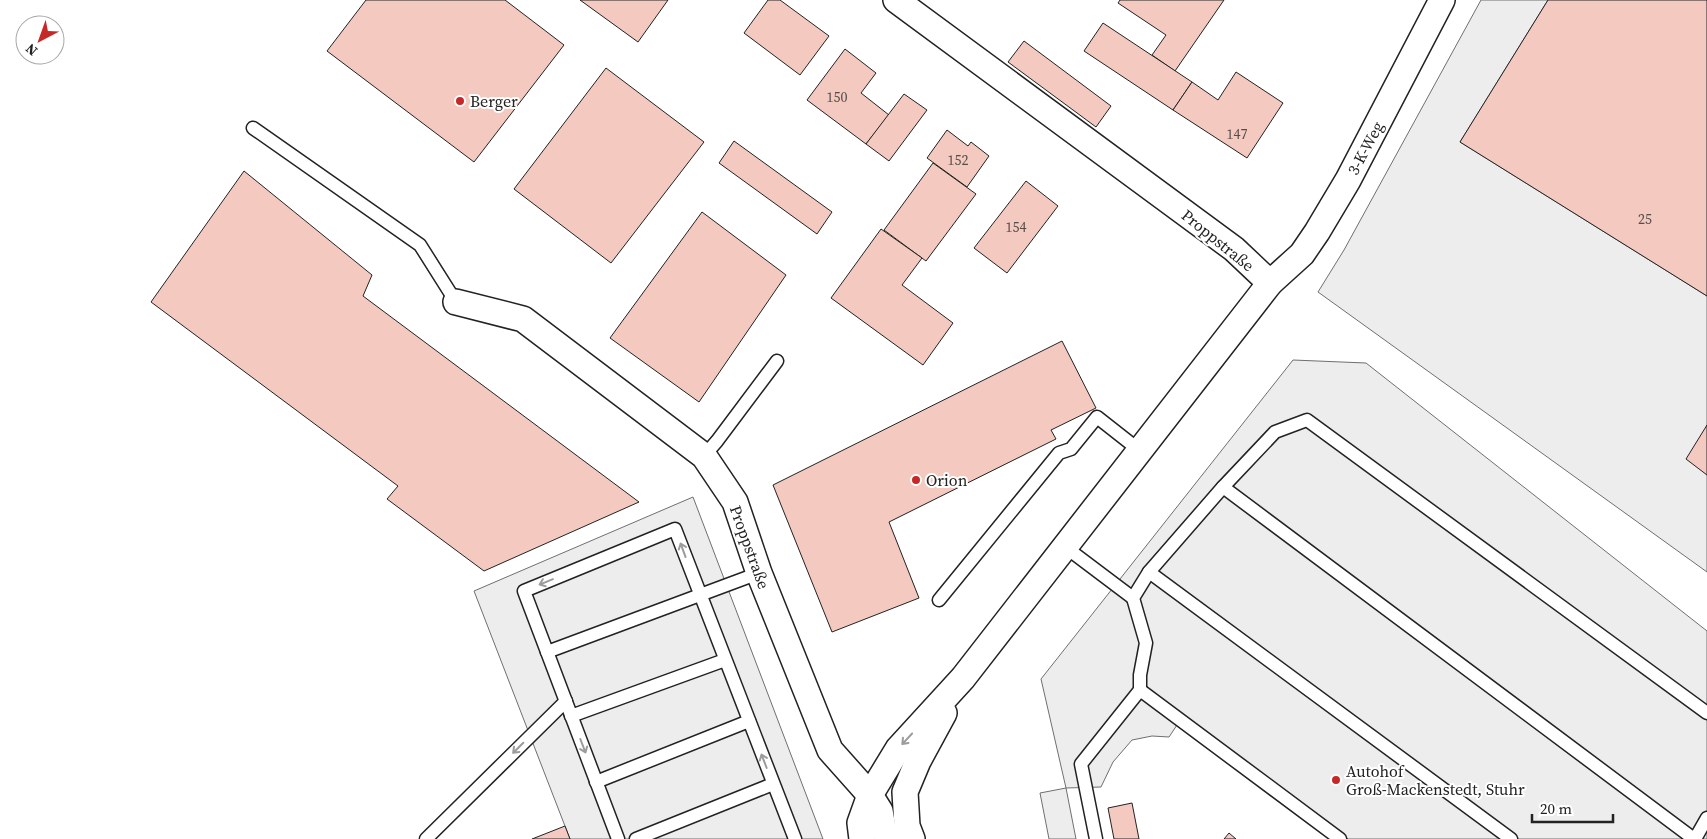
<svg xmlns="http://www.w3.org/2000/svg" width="1707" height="839" font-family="'Source Serif 4',serif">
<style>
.parking{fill:#ededed;stroke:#6f6f6f}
.building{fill:#f3c9c0;stroke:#222}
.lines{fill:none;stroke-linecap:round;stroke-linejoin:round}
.lane-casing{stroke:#222;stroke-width:15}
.street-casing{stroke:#222;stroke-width:28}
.lane{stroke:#fff;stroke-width:12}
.street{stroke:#fff;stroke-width:25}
.oneway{stroke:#9c9c9c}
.poi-dot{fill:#c62828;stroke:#fff;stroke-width:2}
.labels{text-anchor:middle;stroke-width:4;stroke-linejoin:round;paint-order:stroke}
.number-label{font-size:14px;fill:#564c4a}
.poi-label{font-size:16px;fill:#222;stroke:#fff;text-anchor:start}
.street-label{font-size:16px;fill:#222;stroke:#fff}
</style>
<rect width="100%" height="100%" fill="#fff"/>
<g class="parking">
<path d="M1481,0H1548L1460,142L1707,296V572L1318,292L1344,250Z"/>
<path d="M1293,360L1366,363L1707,631V839H1348L1183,716L1169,737L1152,736L1132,740L1113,762L1101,787L1066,788L1076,839H1049L1040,793L1066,788L1041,679Z"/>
<path d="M693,497L823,839H570L474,591Z"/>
</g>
<g class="building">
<path d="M366,0H505L564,45L474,162L327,51Z"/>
<path d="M580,0H668L638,42Z"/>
<path d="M768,0H780L829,36L800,75L744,33Z"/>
<path d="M1120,0H1224L1175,71L1152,55L1166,35L1118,3Z"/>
<path d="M1548,0H1707V296L1460,142Z"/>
<path d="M1103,23L1192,82L1173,110L1084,51Z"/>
<path d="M1024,41L1111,106L1096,127L1008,62Z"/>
<path d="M845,49L876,73L861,93L889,115L866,144L807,100Z"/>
<path d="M606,68L704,142L611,263L514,189Z"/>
<path d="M1236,72L1283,103L1247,158L1173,110L1192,82L1218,100Z"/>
<path d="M904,94L927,110L889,161L866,144Z"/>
<path d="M947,130L968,146L971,142L989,156L967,187L927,158Z"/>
<path d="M734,141L832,212L817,234L719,163Z"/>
<path d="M933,163L976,194L926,261L884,230Z"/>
<path d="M244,171L372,275L363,296L639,502L484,571L387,499L398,486L151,302Z"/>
<path d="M1026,181L1058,206L1007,273L974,248Z"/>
<path d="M702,212L786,275L699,402L610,338Z"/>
<path d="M881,229L922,258L902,285L953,323L923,365L831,298Z"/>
<path d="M1062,341L1096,408L1051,430L1056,439L889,522L919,598L832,632L773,485Z"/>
<path d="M1707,425V475L1686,459Z"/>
<path d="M1132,803L1139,839H1114L1108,808Z"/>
<path d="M565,826L570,839H532Z"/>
<path d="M1229,833L1236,839H1224Z"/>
</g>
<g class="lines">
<g class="lane-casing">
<g id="lane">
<path d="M253,128L420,245L456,302"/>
<path d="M704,456L717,441L777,361"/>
<path d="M1223,487L1694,839"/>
<path d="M1064,546L1133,598"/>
<path d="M1149,572L1511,839"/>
<path d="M939,600L1059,453L1071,449L1097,417L1139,450"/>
<path d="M547,652L759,573"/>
<path d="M1140,690L1340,839"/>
<path d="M571,716L725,660"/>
<path d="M596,782L749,721"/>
<path d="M426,839L566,701"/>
<path d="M618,839L524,591L675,529L795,839"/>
<path d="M636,839L773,784"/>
<path d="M1096,839L1081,764L1140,690V675L1146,643L1133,598L1149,572L1223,487L1275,432L1307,420L1707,713"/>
<path d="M1695,839L1707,818"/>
</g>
</g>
<g class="street-casing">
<g id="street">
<path d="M896,0L1234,249L1270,283"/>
<path d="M456,302L523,319L704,456L735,502L759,573L830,750L870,795L880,811L883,828L888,839"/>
<path d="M862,839L860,823L870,795L898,749L963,678L1270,283L1302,254L1317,232L1348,180L1442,0"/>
<path d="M912,839L907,826L905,792L918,761L944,713"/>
</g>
</g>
<use href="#lane" class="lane"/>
<use href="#street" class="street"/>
</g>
<defs><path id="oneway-shaft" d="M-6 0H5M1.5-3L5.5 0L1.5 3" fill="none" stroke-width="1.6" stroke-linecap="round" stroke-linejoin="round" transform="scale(1.25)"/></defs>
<g class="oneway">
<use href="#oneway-shaft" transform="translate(683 550) rotate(-110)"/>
<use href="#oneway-shaft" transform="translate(546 582) rotate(158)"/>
<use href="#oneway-shaft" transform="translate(907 739) rotate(133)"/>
<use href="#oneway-shaft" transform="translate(583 746) rotate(69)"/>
<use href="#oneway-shaft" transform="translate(518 748) rotate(135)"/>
<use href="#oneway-shaft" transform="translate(764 761) rotate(-111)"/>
</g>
<g class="poi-dot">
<circle cx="460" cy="101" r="5"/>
<circle cx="916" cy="480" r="5"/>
<circle cx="1336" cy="780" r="5"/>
</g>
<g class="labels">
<g class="number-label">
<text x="837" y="102">150</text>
<text x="1237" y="139">147</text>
<text x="958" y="165">152</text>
<text x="1645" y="224">25</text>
<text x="1016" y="232">154</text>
</g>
<g class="poi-label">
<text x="470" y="107">Berger</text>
<text x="926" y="486">Orion</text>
<text x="1346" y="777">Autohof<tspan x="1346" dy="18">Groß-Mackenstedt, Stuhr</tspan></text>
</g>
<g class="street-label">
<text transform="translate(1365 148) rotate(-62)" y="6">3-K-Weg</text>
<text transform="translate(1218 240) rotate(39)" y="6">Proppstraße</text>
<text transform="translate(750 547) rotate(70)" y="6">Proppstraße</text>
</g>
</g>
<g transform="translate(40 40) rotate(221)"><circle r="24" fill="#ffffff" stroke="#a7a7a7"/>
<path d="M0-4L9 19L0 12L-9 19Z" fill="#c62828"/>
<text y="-8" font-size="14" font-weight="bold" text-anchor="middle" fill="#222222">N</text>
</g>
<path d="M1532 814v8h81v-8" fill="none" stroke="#222222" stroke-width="2.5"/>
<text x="1540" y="814" font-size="15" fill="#222222" stroke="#ffffff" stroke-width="4" paint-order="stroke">20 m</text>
</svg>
